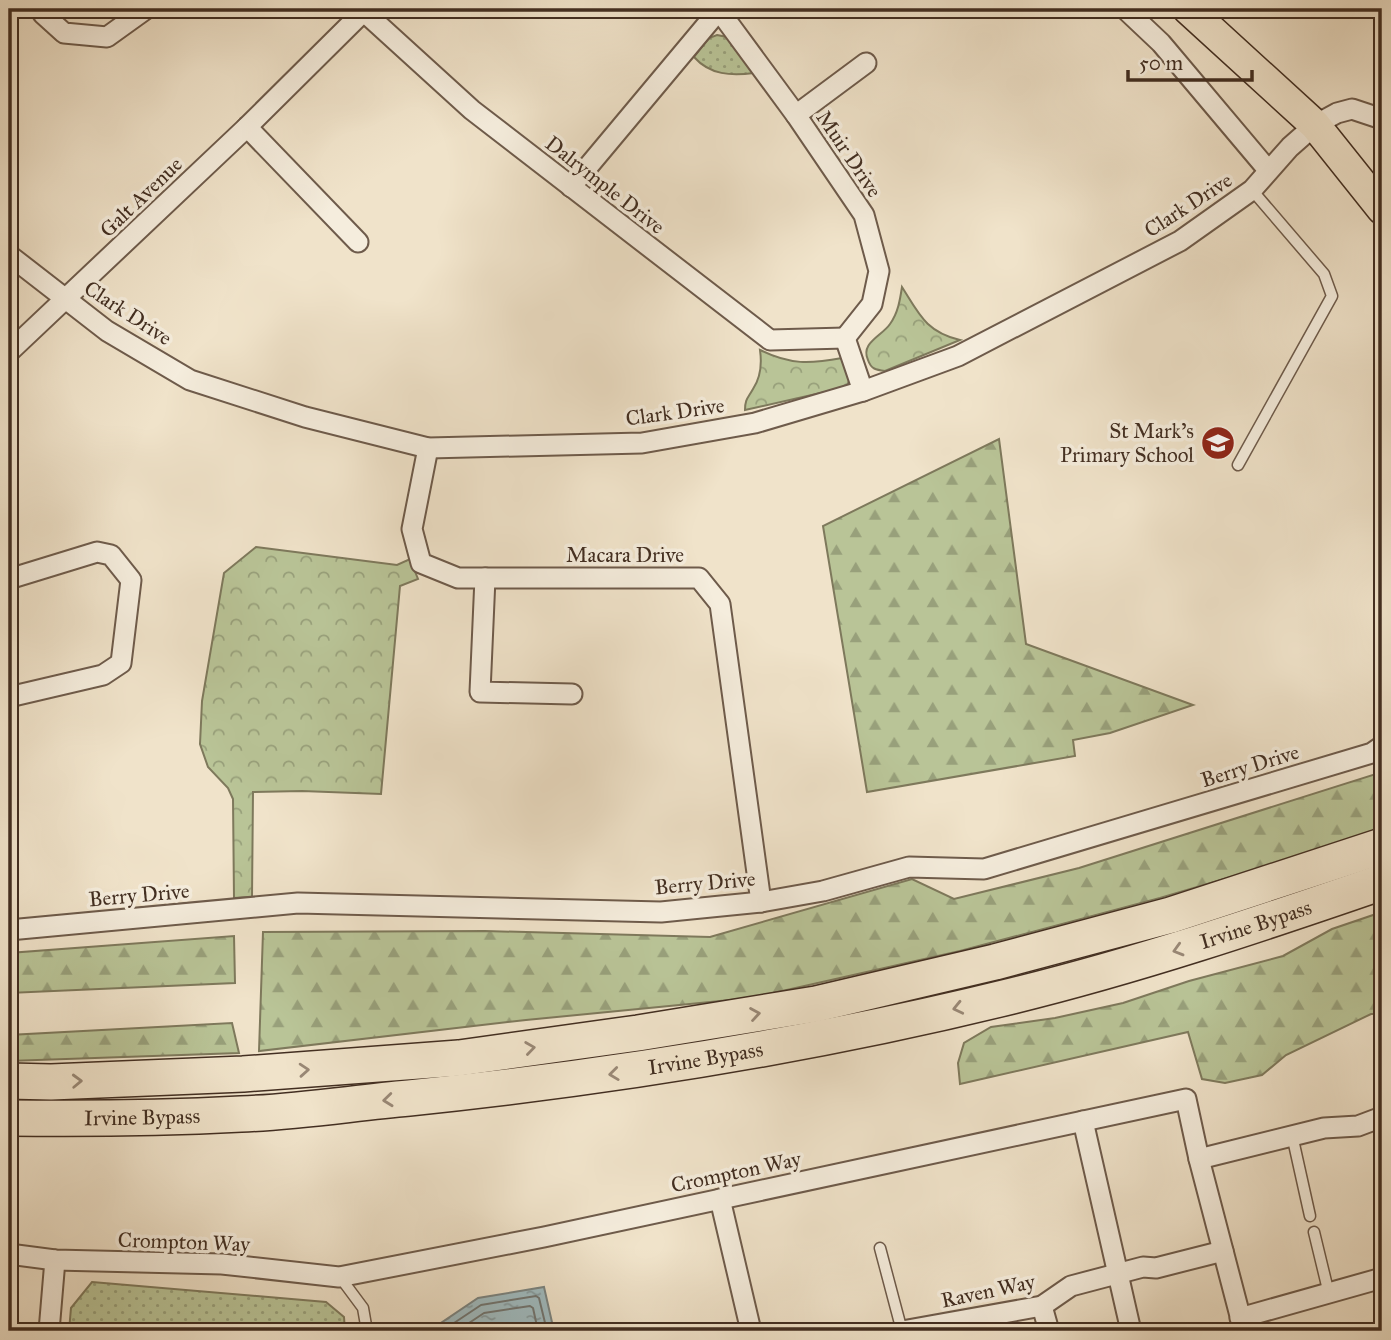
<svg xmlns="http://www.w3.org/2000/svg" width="1391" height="1340" font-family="'IM FELL Great Primer',serif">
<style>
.grass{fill:url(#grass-dots);stroke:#7e795c;stroke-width:2}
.forest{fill:url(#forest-firs);stroke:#7e795c;stroke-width:2}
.park{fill:url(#park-crowns);stroke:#7e795c;stroke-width:2}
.water{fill:url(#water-ripples);stroke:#7a8380;stroke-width:2}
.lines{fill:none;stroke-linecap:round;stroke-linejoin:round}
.shore{stroke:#707470;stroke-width:2}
.lane-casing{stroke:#6e5b4b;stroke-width:13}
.street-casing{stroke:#6e5b4b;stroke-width:23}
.primary-casing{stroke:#422e21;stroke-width:33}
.highway-casing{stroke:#422e21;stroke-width:38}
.lane{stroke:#f5eddd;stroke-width:10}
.street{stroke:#f5eddd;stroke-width:19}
.primary{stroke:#f0e3ca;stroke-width:30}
.highway{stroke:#f0e3ca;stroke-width:35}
.oneway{stroke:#998876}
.labels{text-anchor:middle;stroke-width:7;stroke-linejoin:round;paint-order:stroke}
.street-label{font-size:21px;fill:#422e21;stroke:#f5eddd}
.poi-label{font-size:21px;fill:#422e21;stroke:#f5eddd;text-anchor:end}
</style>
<defs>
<pattern id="grass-dots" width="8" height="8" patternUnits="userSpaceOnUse" patternTransform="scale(1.75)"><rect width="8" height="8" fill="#b9c497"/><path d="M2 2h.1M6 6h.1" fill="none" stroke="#98a07b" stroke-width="1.8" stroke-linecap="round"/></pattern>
<pattern id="forest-firs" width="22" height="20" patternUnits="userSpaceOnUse" patternTransform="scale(1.75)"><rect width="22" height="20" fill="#b9c497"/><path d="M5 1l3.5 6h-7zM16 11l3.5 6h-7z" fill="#98a07b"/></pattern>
<pattern id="park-crowns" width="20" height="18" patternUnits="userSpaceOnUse" patternTransform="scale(1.75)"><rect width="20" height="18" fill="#b9c497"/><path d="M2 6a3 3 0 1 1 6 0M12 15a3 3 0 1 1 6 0" fill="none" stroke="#98a07b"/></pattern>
<pattern id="water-ripples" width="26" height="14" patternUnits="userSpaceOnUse" patternTransform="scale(1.75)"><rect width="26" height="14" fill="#9fbbc0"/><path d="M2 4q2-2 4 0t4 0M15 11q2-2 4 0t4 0" fill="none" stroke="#83989c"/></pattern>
</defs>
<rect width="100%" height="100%" fill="#f0e3ca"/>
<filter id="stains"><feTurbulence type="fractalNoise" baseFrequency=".00286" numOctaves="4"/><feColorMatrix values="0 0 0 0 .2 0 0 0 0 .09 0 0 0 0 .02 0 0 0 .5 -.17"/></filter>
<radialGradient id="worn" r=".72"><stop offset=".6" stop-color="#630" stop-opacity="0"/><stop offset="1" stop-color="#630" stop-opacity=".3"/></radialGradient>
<g class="grass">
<path d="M717,35L727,37L754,73C731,76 710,75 694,57L709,38Z"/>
<path d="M92,1282L326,1302L344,1317L345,1331H69L71,1308Z"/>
</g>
<g class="forest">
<path d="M999,439L1026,644L1193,705L1110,733L1073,740L1075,756L867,792L823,526Z"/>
<path d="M1382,772V829L1352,841L1160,898L960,951L751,998L526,1020L259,1051L263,932L485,931L710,937L912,879L954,899L1079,868Z"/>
<path d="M1382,912V1014H1371L1286,1055L1262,1075L1225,1083L1202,1079L1188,1032L960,1084L958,1063L964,1043L991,1027L1055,1018L1123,1003L1189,981L1283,956L1332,929Z"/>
<path d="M234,936L235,983L9,993V953Z"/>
<path d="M232,1023L239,1053L9,1061V1035Z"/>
</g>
<g class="park">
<path d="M902,287C919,314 926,332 960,340L885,371C876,370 871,369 868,360C860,343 882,336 890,324C898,313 900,300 902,287Z"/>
<path d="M760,350C790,365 810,364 842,358L852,371L847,387L745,410C745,399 748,398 753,389C761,377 762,364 760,350Z"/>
<path d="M256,547L397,565L410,559L418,579L400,586L381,794L302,791L253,792L252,897L234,898L233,799L228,788L208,767L200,744L202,701L224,573Z"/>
</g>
<path class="water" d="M544,1287L554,1331H440L438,1325L478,1298Z"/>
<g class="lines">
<g class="shore">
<path d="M446,1331L448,1327L481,1305L536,1296L539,1298L547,1331"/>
<path d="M457,1331L484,1313L530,1306L533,1308L538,1331"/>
</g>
<g class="lane-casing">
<g id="lane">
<path d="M1238,465L1332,296L1324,274L1252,190"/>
<path d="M1292,1135L1310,1216"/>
<path d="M1314,1232L1329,1294"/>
<path d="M880,1248L902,1331"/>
<path d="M340,1277L363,1308L367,1331"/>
</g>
</g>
<g class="street-casing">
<g id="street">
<path d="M361,9L472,110L770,340L845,338"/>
<path d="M718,9L796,115L864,215L879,271L872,304L845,338"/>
<path d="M1125,9L1161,43L1268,170"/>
<path d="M43,14L64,33L107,37L146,9"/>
<path d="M796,115L866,63"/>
<path d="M247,127L358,242"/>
<path d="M571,187L719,10"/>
<path d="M9,255L107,331L190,380L305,417L428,448L642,443L755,423L863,391L958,356L1180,241L1252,190L1290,147L1315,125L1337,113L1352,109L1382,119"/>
<path d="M845,338L863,391"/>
<path d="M9,352L247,127L366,9"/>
<path d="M428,448L412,529L421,563L458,578H699L720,604L761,902"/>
<path d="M485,578L480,692L572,694"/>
<path d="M9,579L97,552L111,555L131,580L121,663L103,675L9,697"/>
<path d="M9,930L298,903L661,912L761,902L823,891L909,867L984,869L1372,753L1382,746"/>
<path d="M1083,1121L1131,1331"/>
<path d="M1199,1159L1324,1128L1358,1126L1382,1117"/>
<path d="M720,1199L751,1331"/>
<path d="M9,1254L55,1260L222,1264L339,1277L544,1237L1186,1099L1199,1159L1244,1331"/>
<path d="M1042,1306L1049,1331"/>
<path d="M1240,1318L1382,1278"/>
<path d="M49,1331L55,1260"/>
<path d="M902,1331L1042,1306L1071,1286L1143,1267L1156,1268L1223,1251"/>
</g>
</g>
<g class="primary-casing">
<path id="primary" d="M1188,9L1315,125L1382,209"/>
</g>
<g class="highway-casing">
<g id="highway">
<path d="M9,1081L51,1082L243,1074L459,1058L638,1033L816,1004L995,962L1171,915L1382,846"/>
<path id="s1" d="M9,1118C86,1119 164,1118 241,1114C297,1112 353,1103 409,1098C612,1077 814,1045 1012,996C1138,965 1260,924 1382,882"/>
</g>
</g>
<use href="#lane" class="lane"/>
<use href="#street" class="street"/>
<use href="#primary" class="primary"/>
<use href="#highway" class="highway"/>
</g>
<defs><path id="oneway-chevron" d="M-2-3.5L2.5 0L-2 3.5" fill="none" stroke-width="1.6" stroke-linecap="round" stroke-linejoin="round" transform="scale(1.75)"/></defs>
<g class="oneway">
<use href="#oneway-chevron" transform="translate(1178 950) rotate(164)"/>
<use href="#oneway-chevron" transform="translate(958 1008) rotate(167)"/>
<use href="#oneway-chevron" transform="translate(755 1014) rotate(-9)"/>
<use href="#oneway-chevron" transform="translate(530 1048) rotate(-8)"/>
<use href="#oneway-chevron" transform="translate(304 1070) rotate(-4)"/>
<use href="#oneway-chevron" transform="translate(614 1074) rotate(173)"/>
<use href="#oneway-chevron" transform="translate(77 1081) rotate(-2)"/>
<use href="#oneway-chevron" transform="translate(388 1100) rotate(174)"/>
</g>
<defs>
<g id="school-disc" transform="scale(1.75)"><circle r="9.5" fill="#8f2418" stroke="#f5eddd"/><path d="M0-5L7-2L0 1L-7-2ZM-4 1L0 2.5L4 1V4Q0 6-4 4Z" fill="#fff"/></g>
</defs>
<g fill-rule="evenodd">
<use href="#school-disc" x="1218" y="443"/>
</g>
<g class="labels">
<g class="street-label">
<text transform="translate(849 154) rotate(56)" y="7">Muir Drive</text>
<text transform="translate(605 185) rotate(38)" y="7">Dalrymple Drive</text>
<text transform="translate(141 197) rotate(-44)" y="7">Galt Avenue</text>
<text transform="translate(1188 205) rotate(-33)" y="7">Clark Drive</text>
<text transform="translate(128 313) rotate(33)" y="7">Clark Drive</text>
<text transform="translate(675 412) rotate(-8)" y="7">Clark Drive</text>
<text x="625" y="562">Macara Drive</text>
<text transform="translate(1250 766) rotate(-17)" y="7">Berry Drive</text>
<text transform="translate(705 883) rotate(-5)" y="7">Berry Drive</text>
<text transform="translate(139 895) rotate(-5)" y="7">Berry Drive</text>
<text dy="7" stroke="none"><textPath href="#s1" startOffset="1267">Irvine Bypass</textPath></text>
<text dy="7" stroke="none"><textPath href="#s1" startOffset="700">Irvine Bypass</textPath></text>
<text dy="7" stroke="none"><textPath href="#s1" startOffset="133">Irvine Bypass</textPath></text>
<text transform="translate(736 1172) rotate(-12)" y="7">Crompton Way</text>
<text transform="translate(184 1242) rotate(2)" y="7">Crompton Way</text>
<text transform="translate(988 1291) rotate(-12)" y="7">Raven Way</text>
</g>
<g class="poi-label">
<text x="1194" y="438">St Mark's<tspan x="1194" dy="24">Primary School</tspan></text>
</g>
</g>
<rect width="1391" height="1340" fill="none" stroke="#f0e3ca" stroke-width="35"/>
<rect x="10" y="10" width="1370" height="1319" fill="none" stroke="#422e21" stroke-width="3.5"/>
<rect x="18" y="18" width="1356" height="1305" fill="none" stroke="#422e21" stroke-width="2"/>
<path d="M1128 70v10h124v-10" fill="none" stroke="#422e21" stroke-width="3.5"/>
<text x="1139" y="70" font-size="21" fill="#422e21" stroke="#f5eddd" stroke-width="5" paint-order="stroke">50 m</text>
<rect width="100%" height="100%" filter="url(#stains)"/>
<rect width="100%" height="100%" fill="url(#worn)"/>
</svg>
